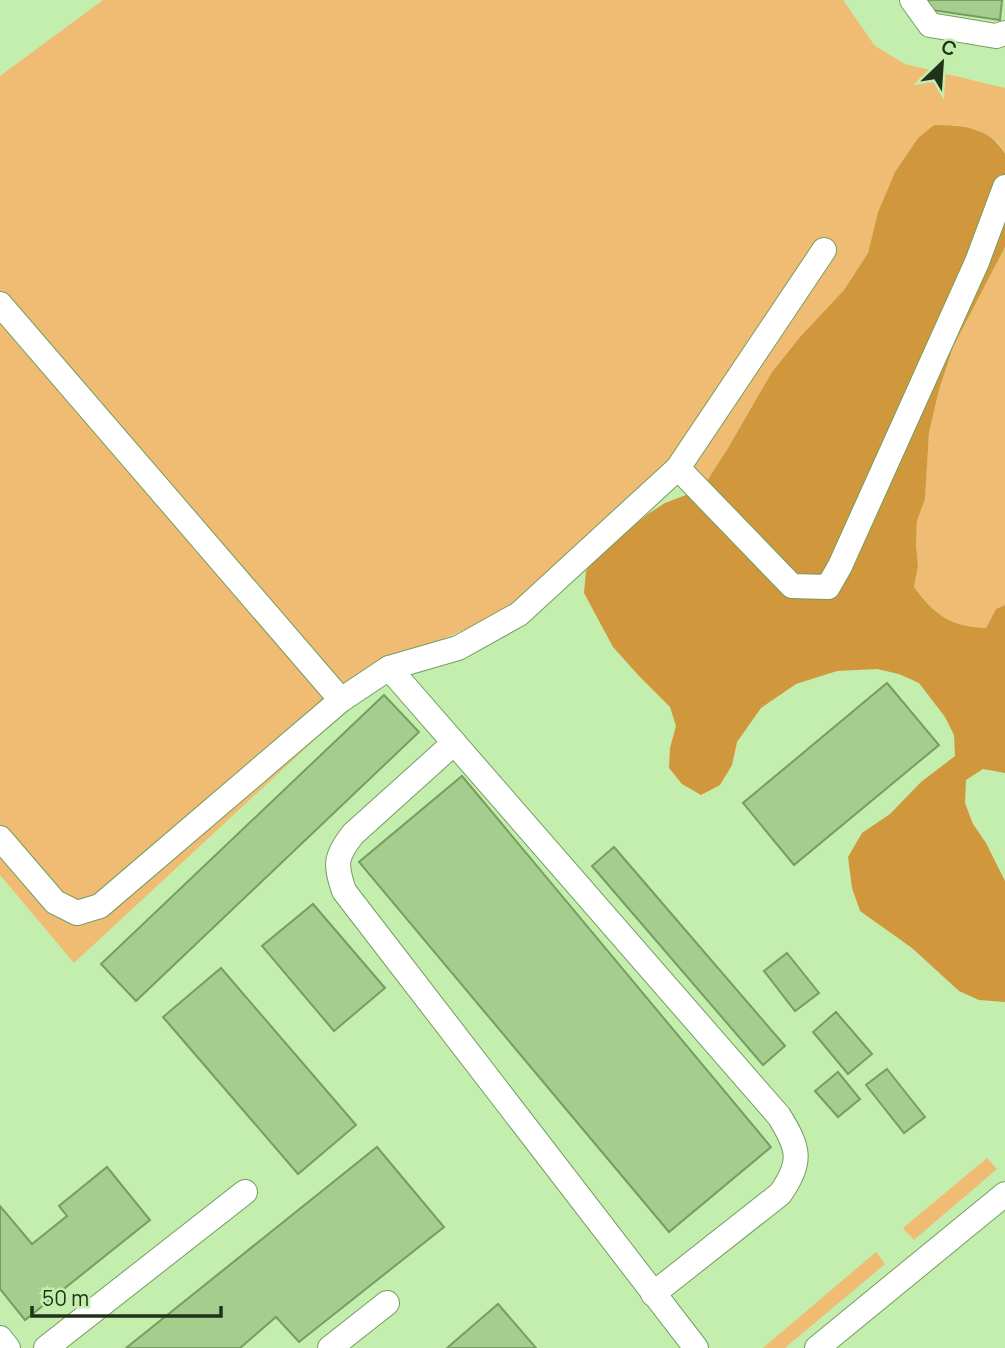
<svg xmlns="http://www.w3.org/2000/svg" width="1005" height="1348" font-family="Manrope,sans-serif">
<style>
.green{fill:#f0bc73}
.forest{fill:#d1973c}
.building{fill:#a4cd8e;stroke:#769e60;stroke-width:2}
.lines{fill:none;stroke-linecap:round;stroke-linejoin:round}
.minor-casing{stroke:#759d60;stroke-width:26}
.minor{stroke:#fff;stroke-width:24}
</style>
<rect width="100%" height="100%" fill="#c3eead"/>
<g class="green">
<path d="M103,0H843L875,46L905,64L1005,88V154L998,142L978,130L955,125H934L918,138L895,172L878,212L868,253L844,290L800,337L772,372L728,448L705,484L669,461L511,610L407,654L74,963L0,875V76Z"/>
<path d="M1005,247V605L996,609L986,628C952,627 934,615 914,587L918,566L916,544L917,521L925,499L929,432L939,390L953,347Z"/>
<path d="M987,1158L997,1169L914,1240L903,1228Z"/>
<path d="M876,1252L885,1264L785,1348H763Z"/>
</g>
<path class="forest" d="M934,125C962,125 990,127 1005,154V247L953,347L939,390L929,432L925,499L917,521L916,544L918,566L914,587C934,615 952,627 986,628L996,609L1005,605V773L983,769L966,780L965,803L973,824L986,843L1005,881V1002L979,1000L959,991L912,948L860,911L852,888L848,857L862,833L890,814L921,782L955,756L954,735L945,717L919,683L899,674L877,669L837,671L796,684L761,708L737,742L732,765L720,785L701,795L682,784L669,768L670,748L676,726L670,707L640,677L613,647L584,593L586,571L598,555L648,514L665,503L686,495L705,484L728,448L772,372L800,337L844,290L868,253L878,212L895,172L918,138Z"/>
<g class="building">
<path d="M926,0H1002L1000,20L925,9Z"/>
<path d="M887,683L939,745L794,865L743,803Z"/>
<path d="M384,695L419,732L136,1001L101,964Z"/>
<path d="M462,776L771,1147L669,1232L359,862Z"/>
<path d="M614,847L785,1046L763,1065L592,866Z"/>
<path d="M313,904L385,988L334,1031L262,946Z"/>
<path d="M787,953L819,993L795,1011L764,971Z"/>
<path d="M221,968L356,1125L298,1174L163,1017Z"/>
<path d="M836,1012L872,1054L848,1074L813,1032Z"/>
<path d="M887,1069L925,1117L904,1133L866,1085Z"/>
<path d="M838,1072L860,1099L838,1117L815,1091Z"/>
<path d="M377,1147L444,1227L299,1342L276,1317L240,1348H126Z"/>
<path d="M107,1167L150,1220L25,1320L0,1289V1206L32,1244L67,1216L59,1206Z"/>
<path d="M498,1304L536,1348H447Z"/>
</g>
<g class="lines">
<g class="minor-casing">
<g id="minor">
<path d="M912,0L930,25L996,36L1005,33"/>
<path d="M0,304L341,700"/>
<path d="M678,468L792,586L828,587L840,566L977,262L1005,187"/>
<path d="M389,668L779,1116C799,1148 803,1162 780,1194L653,1294"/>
<path d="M454,743L353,834C335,857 335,864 344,891L696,1348"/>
<path d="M0,838L55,902L77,913L100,906L341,700L389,668L458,648L519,614L678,468L824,250"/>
<path d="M0,1338L8,1348"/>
<path d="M46,1348L245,1192"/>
<path d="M330,1348L387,1303"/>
<path d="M817,1348L1005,1194"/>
</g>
</g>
<use href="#minor" class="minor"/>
</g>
<g transform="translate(942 63) rotate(25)" stroke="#c3eead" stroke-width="5" paint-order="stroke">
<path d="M0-5L12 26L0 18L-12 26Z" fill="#223219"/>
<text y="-10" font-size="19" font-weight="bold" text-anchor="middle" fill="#223219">С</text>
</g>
<path d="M32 1306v10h189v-10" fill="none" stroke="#223219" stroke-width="3.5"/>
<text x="42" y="1306" font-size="21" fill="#223219" stroke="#c3eead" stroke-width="5" paint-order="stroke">50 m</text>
</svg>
